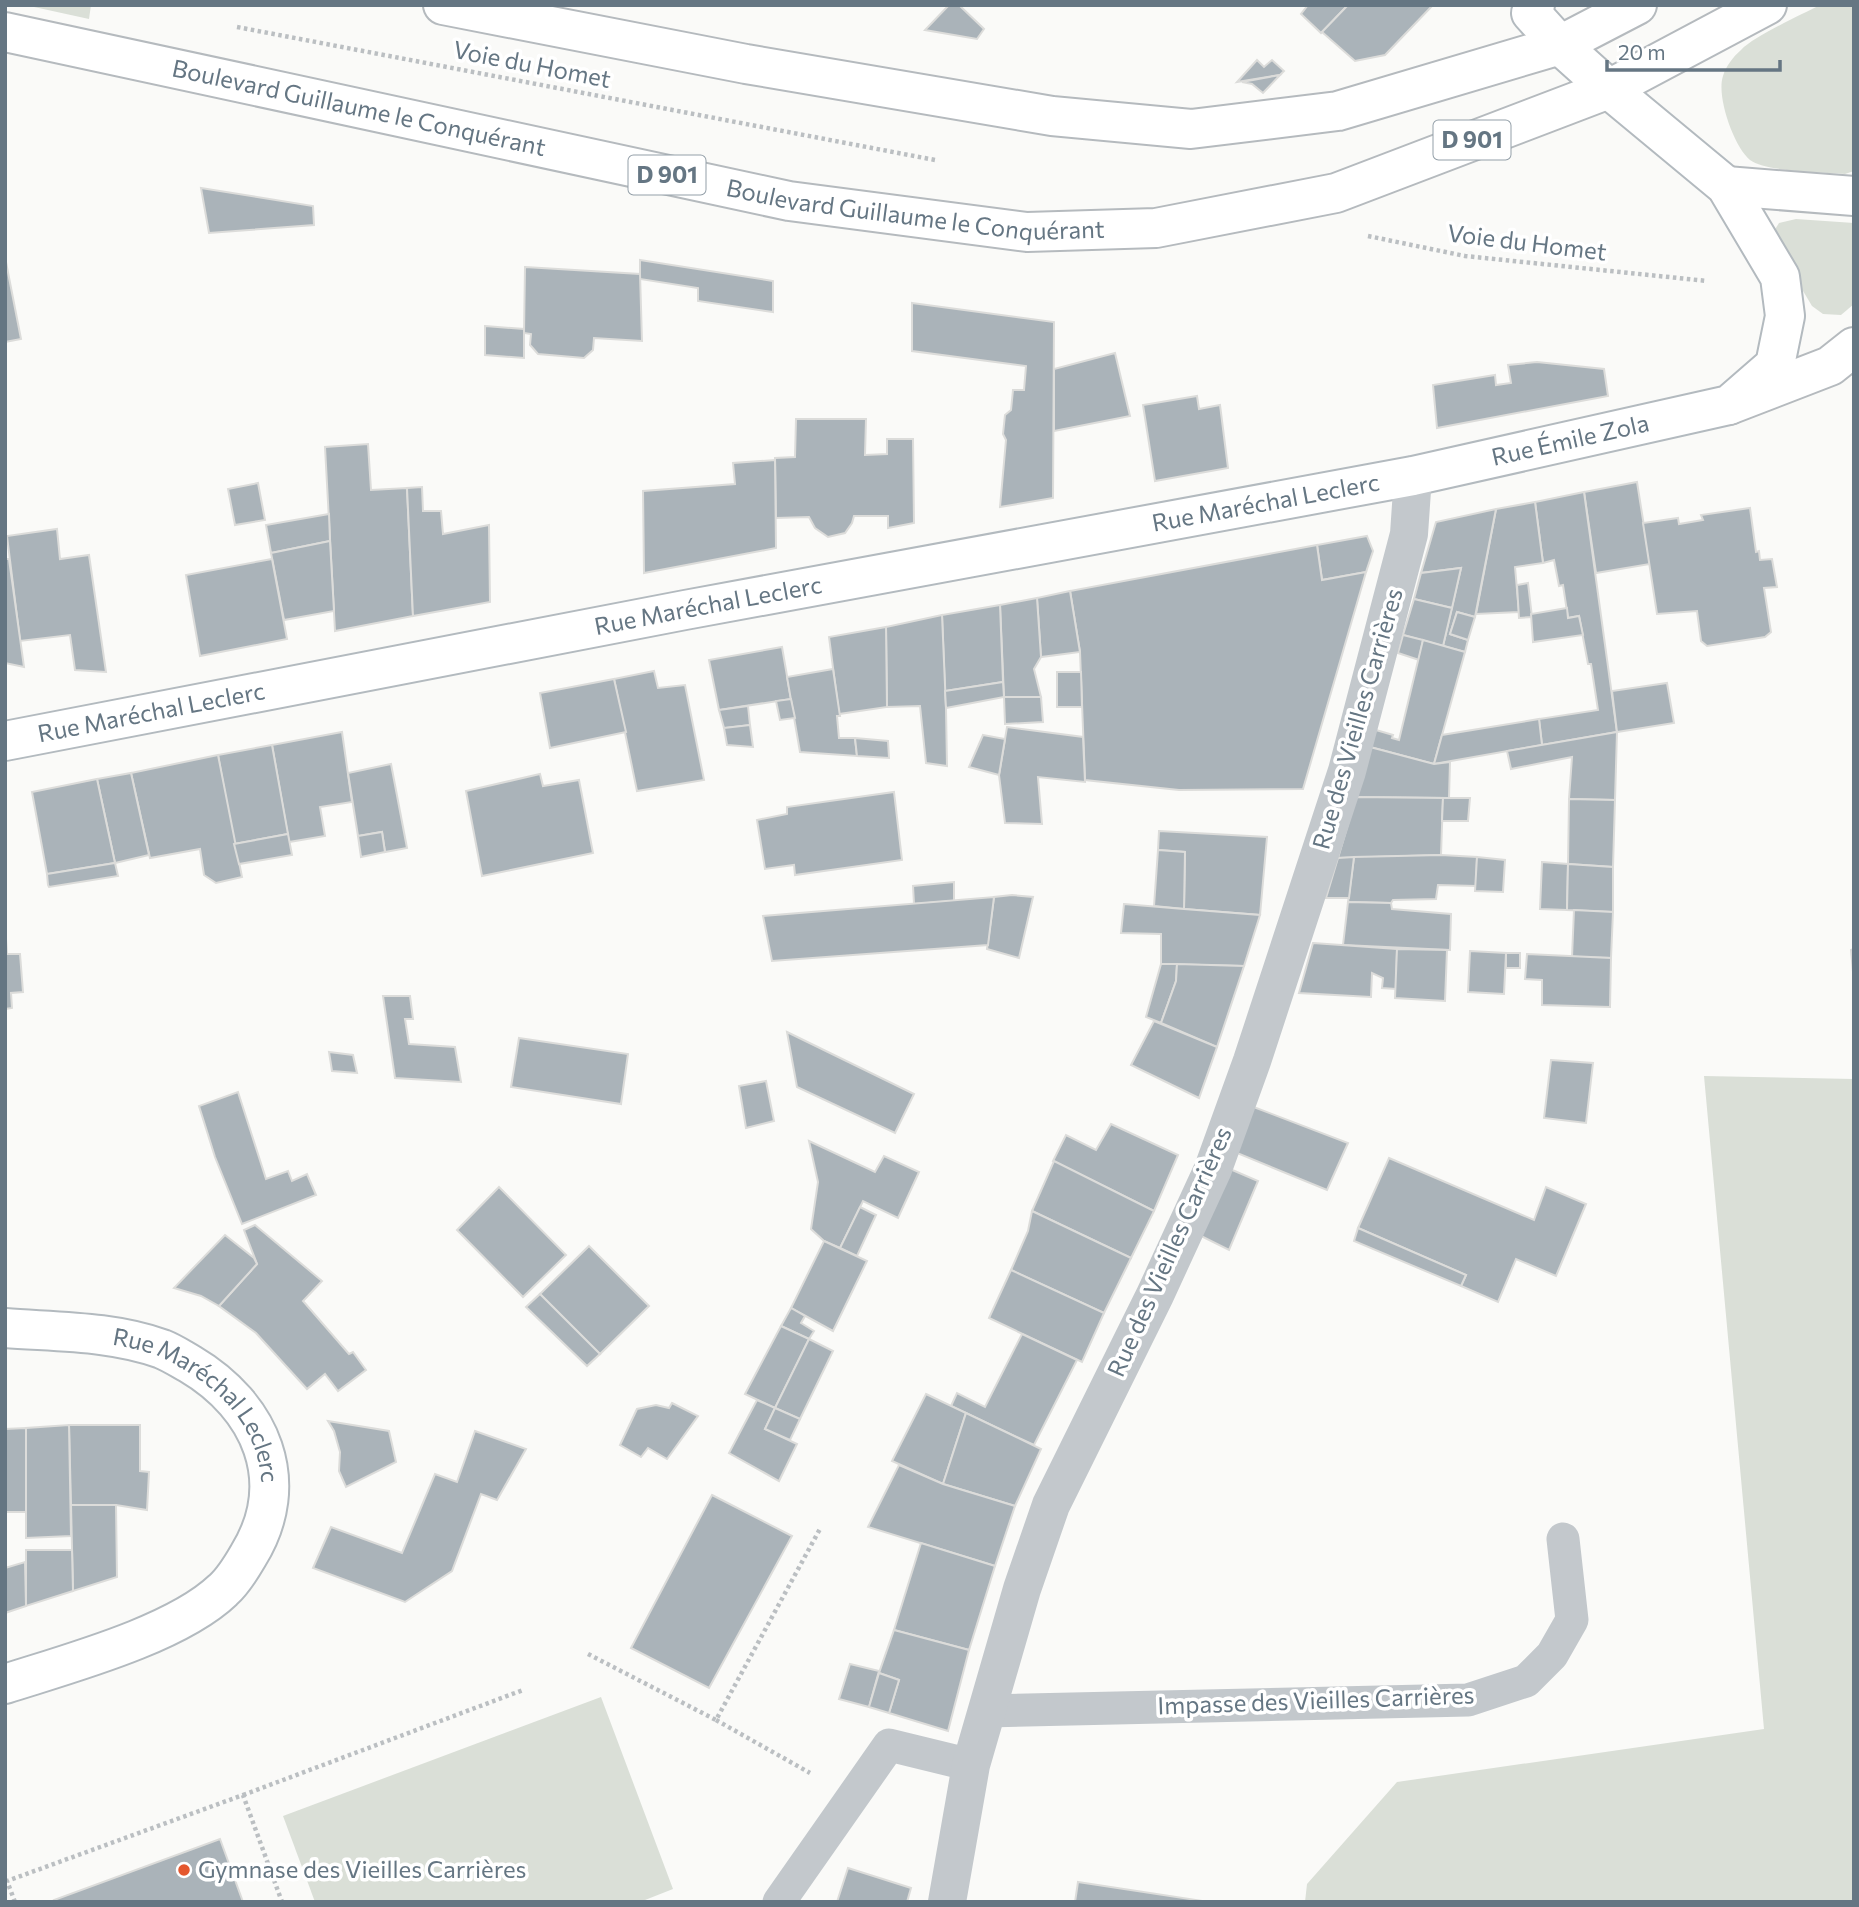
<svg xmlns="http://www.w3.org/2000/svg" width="1859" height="1907" font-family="Commissioner,sans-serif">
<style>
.green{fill:#dadfd7}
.building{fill:#aab3b9;stroke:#dcdcda;stroke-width:2}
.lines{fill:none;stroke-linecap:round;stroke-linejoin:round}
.secondary-casing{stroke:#b3babf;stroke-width:42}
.primary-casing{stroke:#b5babe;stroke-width:42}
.path{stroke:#bbbfc2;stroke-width:4.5;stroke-dasharray:3.5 3.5;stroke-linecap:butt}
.service{stroke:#c3c8cc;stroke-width:33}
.minor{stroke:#c3c8cc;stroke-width:38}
.secondary{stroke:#fff;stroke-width:38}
.primary{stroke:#fff;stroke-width:38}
.poi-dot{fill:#e4572e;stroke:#fff;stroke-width:2.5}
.labels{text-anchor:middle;stroke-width:7;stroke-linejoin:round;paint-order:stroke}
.shield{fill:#fff;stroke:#939fa8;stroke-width:2}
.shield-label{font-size:23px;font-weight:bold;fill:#657683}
.street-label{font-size:24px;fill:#657683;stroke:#fff}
.poi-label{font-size:24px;fill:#657683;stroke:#fff;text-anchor:start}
</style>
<rect width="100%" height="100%" fill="#fafaf8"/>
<g class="green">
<path d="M25,5H91L89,19Z"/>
<path d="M1820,5H1854V171L1845,174C1824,172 1766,172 1750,160C1734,147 1716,96 1723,76C1726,66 1733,57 1741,50C1754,36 1801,15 1820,5Z"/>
<path d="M1796,219L1854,223V304L1841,315L1823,314L1812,306L1778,249L1774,231L1779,223Z"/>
<path d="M1704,1076L1854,1079V1902H1305L1307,1884L1397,1782L1764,1729Z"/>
<path d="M601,1697L673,1889L640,1902H315L283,1816Z"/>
</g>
<g class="building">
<path d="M949,5H959L984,29L977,39L925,30Z"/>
<path d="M1348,5L1321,33L1301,14L1308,5Z"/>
<path d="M1348,5H1433L1385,55L1355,61L1322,32Z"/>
<path d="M1257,60L1264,67L1272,60L1284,71L1280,75L1237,82Z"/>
<path d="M1280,75L1263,93L1252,84L1242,82Z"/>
<path d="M201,188L313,206L314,225L209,233Z"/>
<path d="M5,257L21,339L5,342Z"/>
<path d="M640,260L773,281V312L698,301V288L640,279Z"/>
<path d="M525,267L640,274L642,341L594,338L593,350L584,358L538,354L530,345L531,334L524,333Z"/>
<path d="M912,303L1054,322L1053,498L1000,507L1006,440L1003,434L1005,415L1011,410L1013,390H1024L1026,366L912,351Z"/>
<path d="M485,326L524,329V358L485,355Z"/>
<path d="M1115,353L1130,416L1054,431V369Z"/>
<path d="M1537,362L1604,369L1608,396L1437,428L1433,385L1495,375L1496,385L1511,383L1508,365Z"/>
<path d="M1197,396L1199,409L1220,405L1228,468L1155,481L1143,405Z"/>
<path d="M796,419H866L865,455L887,454V439H913L914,523L888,528V516H854L852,523L845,533L828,537L815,528L809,517L776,518L775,458L795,457Z"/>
<path d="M368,444L371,490L407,488L413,616L335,631L325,447Z"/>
<path d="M775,460L776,548L644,573L643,491L735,484L733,463Z"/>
<path d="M1637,482L1650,564L1596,573L1584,492Z"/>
<path d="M258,483L265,520L235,525L228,489Z"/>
<path d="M422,487L423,511H441L443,534L489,525L490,602L413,616L407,488Z"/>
<path d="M1584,492L1617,732L1542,745L1539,719L1598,710L1591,664H1588L1579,616L1568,618L1563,585L1559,586L1554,560L1543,563L1535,502Z"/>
<path d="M1535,502L1543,563L1515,567L1519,612L1476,614L1496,509Z"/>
<path d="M1750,508L1756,552L1759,551L1760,560L1772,559L1777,587L1764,588L1771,632L1765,637L1707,646L1701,641L1697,611L1657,614L1643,523L1678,518L1679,524L1703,520L1701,515Z"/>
<path d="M1496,509L1475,617L1457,612L1450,634L1468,640L1465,652L1443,646L1461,568L1421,573L1436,522Z"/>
<path d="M329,514L330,541L271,553L266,525Z"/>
<path d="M57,529L60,559L89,555L106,672L75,670L70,635L20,641L7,536Z"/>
<path d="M1367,536L1373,551L1366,572L1322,580L1317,545Z"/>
<path d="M330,541L334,611L284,620L271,553Z"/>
<path d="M1317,545L1322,580L1366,572L1303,789L1179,790L1085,780L1080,652L1070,591Z"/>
<path d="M5,559H9L24,667L5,663Z"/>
<path d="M272,559L287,639L200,656L186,575Z"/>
<path d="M1461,568L1452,608L1414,599L1421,573Z"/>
<path d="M1528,583L1532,617L1519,618L1517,585Z"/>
<path d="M1070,591L1080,652L1041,657L1037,598Z"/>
<path d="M1037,598L1041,657L1034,669L1041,697H1004L1000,605Z"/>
<path d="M1414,599L1452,608L1443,646L1403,635Z"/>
<path d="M1000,605L1003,682L945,691L942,615Z"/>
<path d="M1567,608L1568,618L1579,616L1583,635L1533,642L1531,614Z"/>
<path d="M1457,612L1475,617L1468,640L1450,634Z"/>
<path d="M942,615L946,708L947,766L926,763L920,706L887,707L886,627Z"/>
<path d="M886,627L887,707L839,714L829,637Z"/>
<path d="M1403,635L1423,640L1419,660L1398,653Z"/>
<path d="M1423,640L1465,652L1434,764L1370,747L1376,730L1393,735L1392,738L1399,740Z"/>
<path d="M782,647L791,699L719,710L709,660Z"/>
<path d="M833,669L840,716H837L839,738H855L857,756L800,752L787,677Z"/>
<path d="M654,671L658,688L685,685L704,780L637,791L614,679Z"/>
<path d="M1057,672H1081L1082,707H1057Z"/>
<path d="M614,679L626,732L550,748L540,693Z"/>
<path d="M1003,682L1004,697L946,708L945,691Z"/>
<path d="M1667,683L1674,723L1617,732L1612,691Z"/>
<path d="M1004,697H1041L1043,722L1005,724Z"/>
<path d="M791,699L795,718L780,720L776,701Z"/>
<path d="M748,706L750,725L724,728L719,710Z"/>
<path d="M1539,719L1542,745L1434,764L1442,735Z"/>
<path d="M750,725L753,747L727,745L724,728Z"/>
<path d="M1007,727L1083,737L1085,782L1038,777L1042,824L1005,823L999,775Z"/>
<path d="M342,732L352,802L320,807L325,836L289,842L272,745Z"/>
<path d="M1617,732L1615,800L1569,799L1572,757L1511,769L1507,751Z"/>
<path d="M983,735L1005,739L999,775L969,767Z"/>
<path d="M855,738L888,741L889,758L857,756Z"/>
<path d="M272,745L288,834L234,844L218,755Z"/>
<path d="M1370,747L1434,764L1450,762L1449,798L1356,797Z"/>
<path d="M218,755L242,877L216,883L204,875L200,849L150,858L131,773Z"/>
<path d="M391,764L407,848L385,852L382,832L358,836L348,773Z"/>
<path d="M131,773L149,855L115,863L97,779Z"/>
<path d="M540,774L543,786L579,780L593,853L482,876L466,791Z"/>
<path d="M97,779L115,863L47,874L32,792Z"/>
<path d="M894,792L902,860L795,875L794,865L765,869L757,820L787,814V807Z"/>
<path d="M1356,797L1443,798L1441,855L1338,858Z"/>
<path d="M1443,798H1470L1468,821H1442Z"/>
<path d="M1569,799L1615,800L1613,867L1568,864Z"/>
<path d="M1159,831L1267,837L1260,915L1184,909L1185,852L1158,850Z"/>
<path d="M382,832L385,852L361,857L358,836Z"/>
<path d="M288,834L292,855L239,864L234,844Z"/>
<path d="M1158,850L1185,852L1184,909L1154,906Z"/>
<path d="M1441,855L1477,857L1476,886L1438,885L1436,899L1393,900L1391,903L1348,902L1354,857Z"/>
<path d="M1354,857L1349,898H1326L1338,858Z"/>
<path d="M1477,857L1505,860L1503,892L1475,891Z"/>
<path d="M1542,862L1568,864L1567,910L1540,909Z"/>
<path d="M115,863L118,876L49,887L48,885L47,874Z"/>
<path d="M1568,864L1613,867V912L1567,910Z"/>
<path d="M954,882V901L914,904L913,886Z"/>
<path d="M1012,895L1033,897L1019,958L987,949L994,897Z"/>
<path d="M994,897L988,945L772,961L763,916Z"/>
<path d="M1348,902L1391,903L1392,909L1451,914L1450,950L1343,945Z"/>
<path d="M1124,904L1184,909L1260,915L1244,966L1161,964V934L1121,933Z"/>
<path d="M1574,910L1613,912L1611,958L1572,957Z"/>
<path d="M5,924L7,954H20L23,992L11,993L12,1008L5,1009Z"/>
<path d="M1313,943L1397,949L1396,989L1382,988L1383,978L1372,973L1371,997L1299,993Z"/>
<path d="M1397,949L1447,950L1445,1001L1395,998Z"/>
<path d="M1854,949V983L1851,950Z"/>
<path d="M1470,951L1506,953L1504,994L1468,992Z"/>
<rect x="1506" y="953" width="14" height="15"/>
<path d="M1527,954L1611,958L1610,1007L1542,1005V980L1525,979Z"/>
<path d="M1161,964H1177L1176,981L1161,1023L1146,1017Z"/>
<path d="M1177,964L1244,966L1217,1047L1161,1023L1176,981Z"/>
<path d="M383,996H410L413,1019H405L409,1044L455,1047L461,1082L395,1078Z"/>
<path d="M1154,1021L1217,1047L1199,1098L1131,1065Z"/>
<path d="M787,1032L914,1094L895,1133L797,1087Z"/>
<path d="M519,1038L628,1054L621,1104L511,1087Z"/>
<path d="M329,1052L353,1055L357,1073L332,1071Z"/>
<path d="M1551,1060L1593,1063L1586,1123L1544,1118Z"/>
<path d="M766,1081L774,1121L746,1128L739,1086Z"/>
<path d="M238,1092L266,1179L288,1171L292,1181L307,1174L316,1195L242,1224L215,1157L199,1106Z"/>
<path d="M1251,1106L1348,1143L1327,1190L1237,1153Z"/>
<path d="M1111,1124L1178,1155L1154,1211L1053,1161L1066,1135L1096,1150Z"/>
<path d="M809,1141L875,1172L884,1156L919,1172L898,1218L863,1201L840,1248L824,1241L811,1229L818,1182Z"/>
<path d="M1389,1158L1534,1220L1546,1187L1586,1204L1556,1276L1516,1259L1498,1302L1461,1286L1466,1275L1358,1228Z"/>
<path d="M1054,1161L1154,1211L1131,1258L1032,1211Z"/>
<path d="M1230,1169L1258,1181L1229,1250L1201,1236Z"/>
<path d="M499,1187L566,1255L523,1297L457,1230Z"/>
<path d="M860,1207L876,1215L857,1256L840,1248Z"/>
<path d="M1032,1211L1131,1258L1104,1313L1011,1270L1028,1231Z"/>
<path d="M255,1225L322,1281L303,1301L349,1354L353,1352L366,1370L338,1391L325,1374L307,1389L256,1333L219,1306L257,1264L244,1230Z"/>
<path d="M1358,1228L1466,1275L1461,1286L1354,1241Z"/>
<path d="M225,1235L254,1258L257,1264L219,1306L201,1296L174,1288Z"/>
<path d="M824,1241L867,1261L833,1331L791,1308Z"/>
<path d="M589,1246L649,1306L600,1354L540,1294Z"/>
<path d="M1011,1270L1104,1313L1082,1362L989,1318Z"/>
<path d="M540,1294L600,1354L587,1366L526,1307Z"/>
<path d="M791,1308L805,1316L801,1323L814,1331L809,1339L781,1326Z"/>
<path d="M781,1326L809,1339L775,1408L745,1394Z"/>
<path d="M1022,1334L1077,1360L1034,1445L951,1406L957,1393L985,1407Z"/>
<path d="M809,1339L833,1351L800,1419L775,1408Z"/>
<path d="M926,1394L966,1413L943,1484L892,1461Z"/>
<path d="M757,1400L775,1408L765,1429L797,1444L779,1481L729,1453Z"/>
<path d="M672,1403L698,1416L667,1459L648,1448L641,1457L620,1445L637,1409L656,1405L669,1408Z"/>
<path d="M775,1408L800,1419L790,1440L765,1429Z"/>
<path d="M966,1413L1041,1449L1015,1506L943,1484Z"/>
<path d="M328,1421L389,1431L396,1462L346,1487L339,1471L340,1452L334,1431Z"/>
<path d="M69,1425H140V1471L149,1472L147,1510L116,1505H71Z"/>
<path d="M69,1425L71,1536L26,1538V1428Z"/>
<path d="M26,1428V1512H5V1429Z"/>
<path d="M475,1431L526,1449L497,1500L481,1494L452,1571L405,1602L313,1568L331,1527L402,1553L435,1474L457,1482Z"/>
<path d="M899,1465L943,1484L1015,1506L995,1566L868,1527Z"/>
<path d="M712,1495L792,1536L709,1688L631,1648Z"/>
<path d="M71,1505H116L117,1577L73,1591Z"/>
<path d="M921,1543L995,1566L969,1650L894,1630Z"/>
<path d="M26,1550H72L73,1591L26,1606Z"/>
<path d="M25,1562L26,1606L5,1613V1568Z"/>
<path d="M894,1630L969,1650L948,1731L889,1713L899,1680L879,1673Z"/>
<path d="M850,1664L879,1671L869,1707L839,1699Z"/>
<path d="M879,1673L899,1680L889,1713L869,1707Z"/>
<path d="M220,1839L243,1902H55L54,1900Z"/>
<path d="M848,1868L911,1888L907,1902H837Z"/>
<path d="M1078,1882L1203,1901V1902H1075Z"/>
</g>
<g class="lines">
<g class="secondary-casing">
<g id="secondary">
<path id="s1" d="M5,741L685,610L1413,476L1729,405L1775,365L1785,316L1780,277L1726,186L1609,89L1560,45L1531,13L1535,5"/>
<path id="s2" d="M5,1328C57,1332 113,1331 162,1349C172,1353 181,1359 190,1364C261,1406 294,1482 248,1556C241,1568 233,1581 223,1590C176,1635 67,1664 5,1684"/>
</g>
</g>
<g class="primary-casing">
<g id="primary">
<path d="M443,5L746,64L1052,116L1191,129L1338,111L1560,45L1637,5"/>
<path id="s3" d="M5,32L789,201L1027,232L1156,228L1336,193L1609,89L1767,5"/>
<path d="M1726,186L1854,196"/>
<path d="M1729,405L1830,366L1854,347"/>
</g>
</g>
<g class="path">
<path d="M237,27L935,160"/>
<path d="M1368,236L1465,256L1707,281"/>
<path d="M588,1654L716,1720L821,1527"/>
<path d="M716,1720L810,1773"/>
<path d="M243,1795L523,1690"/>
<path d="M15,1902L7,1881L243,1795L282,1902"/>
</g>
<g class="service">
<path d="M987,1711L1468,1700L1526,1681L1552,1655L1572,1620L1563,1539"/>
<path d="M779,1902L889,1745L971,1765"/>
</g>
<path class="minor" d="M947,1902L971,1765L1022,1589L1051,1505L1155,1295L1213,1169L1252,1061L1347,771L1409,534L1413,476"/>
<use href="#secondary" class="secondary"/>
<use href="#primary" class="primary"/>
</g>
<circle class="poi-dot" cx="184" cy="1870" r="7"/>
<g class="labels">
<g class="shield">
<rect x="1433.5" y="120.5" width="77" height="39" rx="5"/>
<rect x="628.5" y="155.5" width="77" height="39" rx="5"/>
</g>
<g class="shield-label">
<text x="1472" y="148">D 901</text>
<text x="667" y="183">D 901</text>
</g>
<g class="street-label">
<text transform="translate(532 65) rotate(11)" y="8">Voie du Homet</text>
<text dy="8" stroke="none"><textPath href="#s3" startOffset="362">Boulevard Guillaume le Conquérant</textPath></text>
<text dy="8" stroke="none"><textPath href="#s3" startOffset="929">Boulevard Guillaume le Conquérant</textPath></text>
<text transform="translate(1527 243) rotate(7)" y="8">Voie du Homet</text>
<text dy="8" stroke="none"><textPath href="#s1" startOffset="1594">Rue Émile Zola</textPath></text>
<text dy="8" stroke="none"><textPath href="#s1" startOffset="1283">Rue Maréchal Leclerc</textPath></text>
<text dy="8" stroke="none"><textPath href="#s1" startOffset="716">Rue Maréchal Leclerc</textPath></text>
<text dy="8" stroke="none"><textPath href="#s1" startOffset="149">Rue Maréchal Leclerc</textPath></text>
<text transform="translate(1358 719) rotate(-74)" y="8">Rue des Vieilles Carrières</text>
<text transform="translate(1170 1252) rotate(-66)" y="8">Rue des Vieilles Carrières</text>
<text dy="8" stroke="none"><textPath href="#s2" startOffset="224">Rue Maréchal Leclerc</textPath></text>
<text transform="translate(1316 1701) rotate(-2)" y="8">Impasse des Vieilles Carrières</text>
</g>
<g class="poi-label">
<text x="198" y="1878">Gymnase des Vieilles Carrières</text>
</g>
</g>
<rect width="1859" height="1907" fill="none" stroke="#657683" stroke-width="14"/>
<path d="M1607 60v10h173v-10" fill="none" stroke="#657683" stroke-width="3.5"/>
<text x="1618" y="60" font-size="21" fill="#657683" stroke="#ffffff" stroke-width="5" paint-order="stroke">20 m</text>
</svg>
